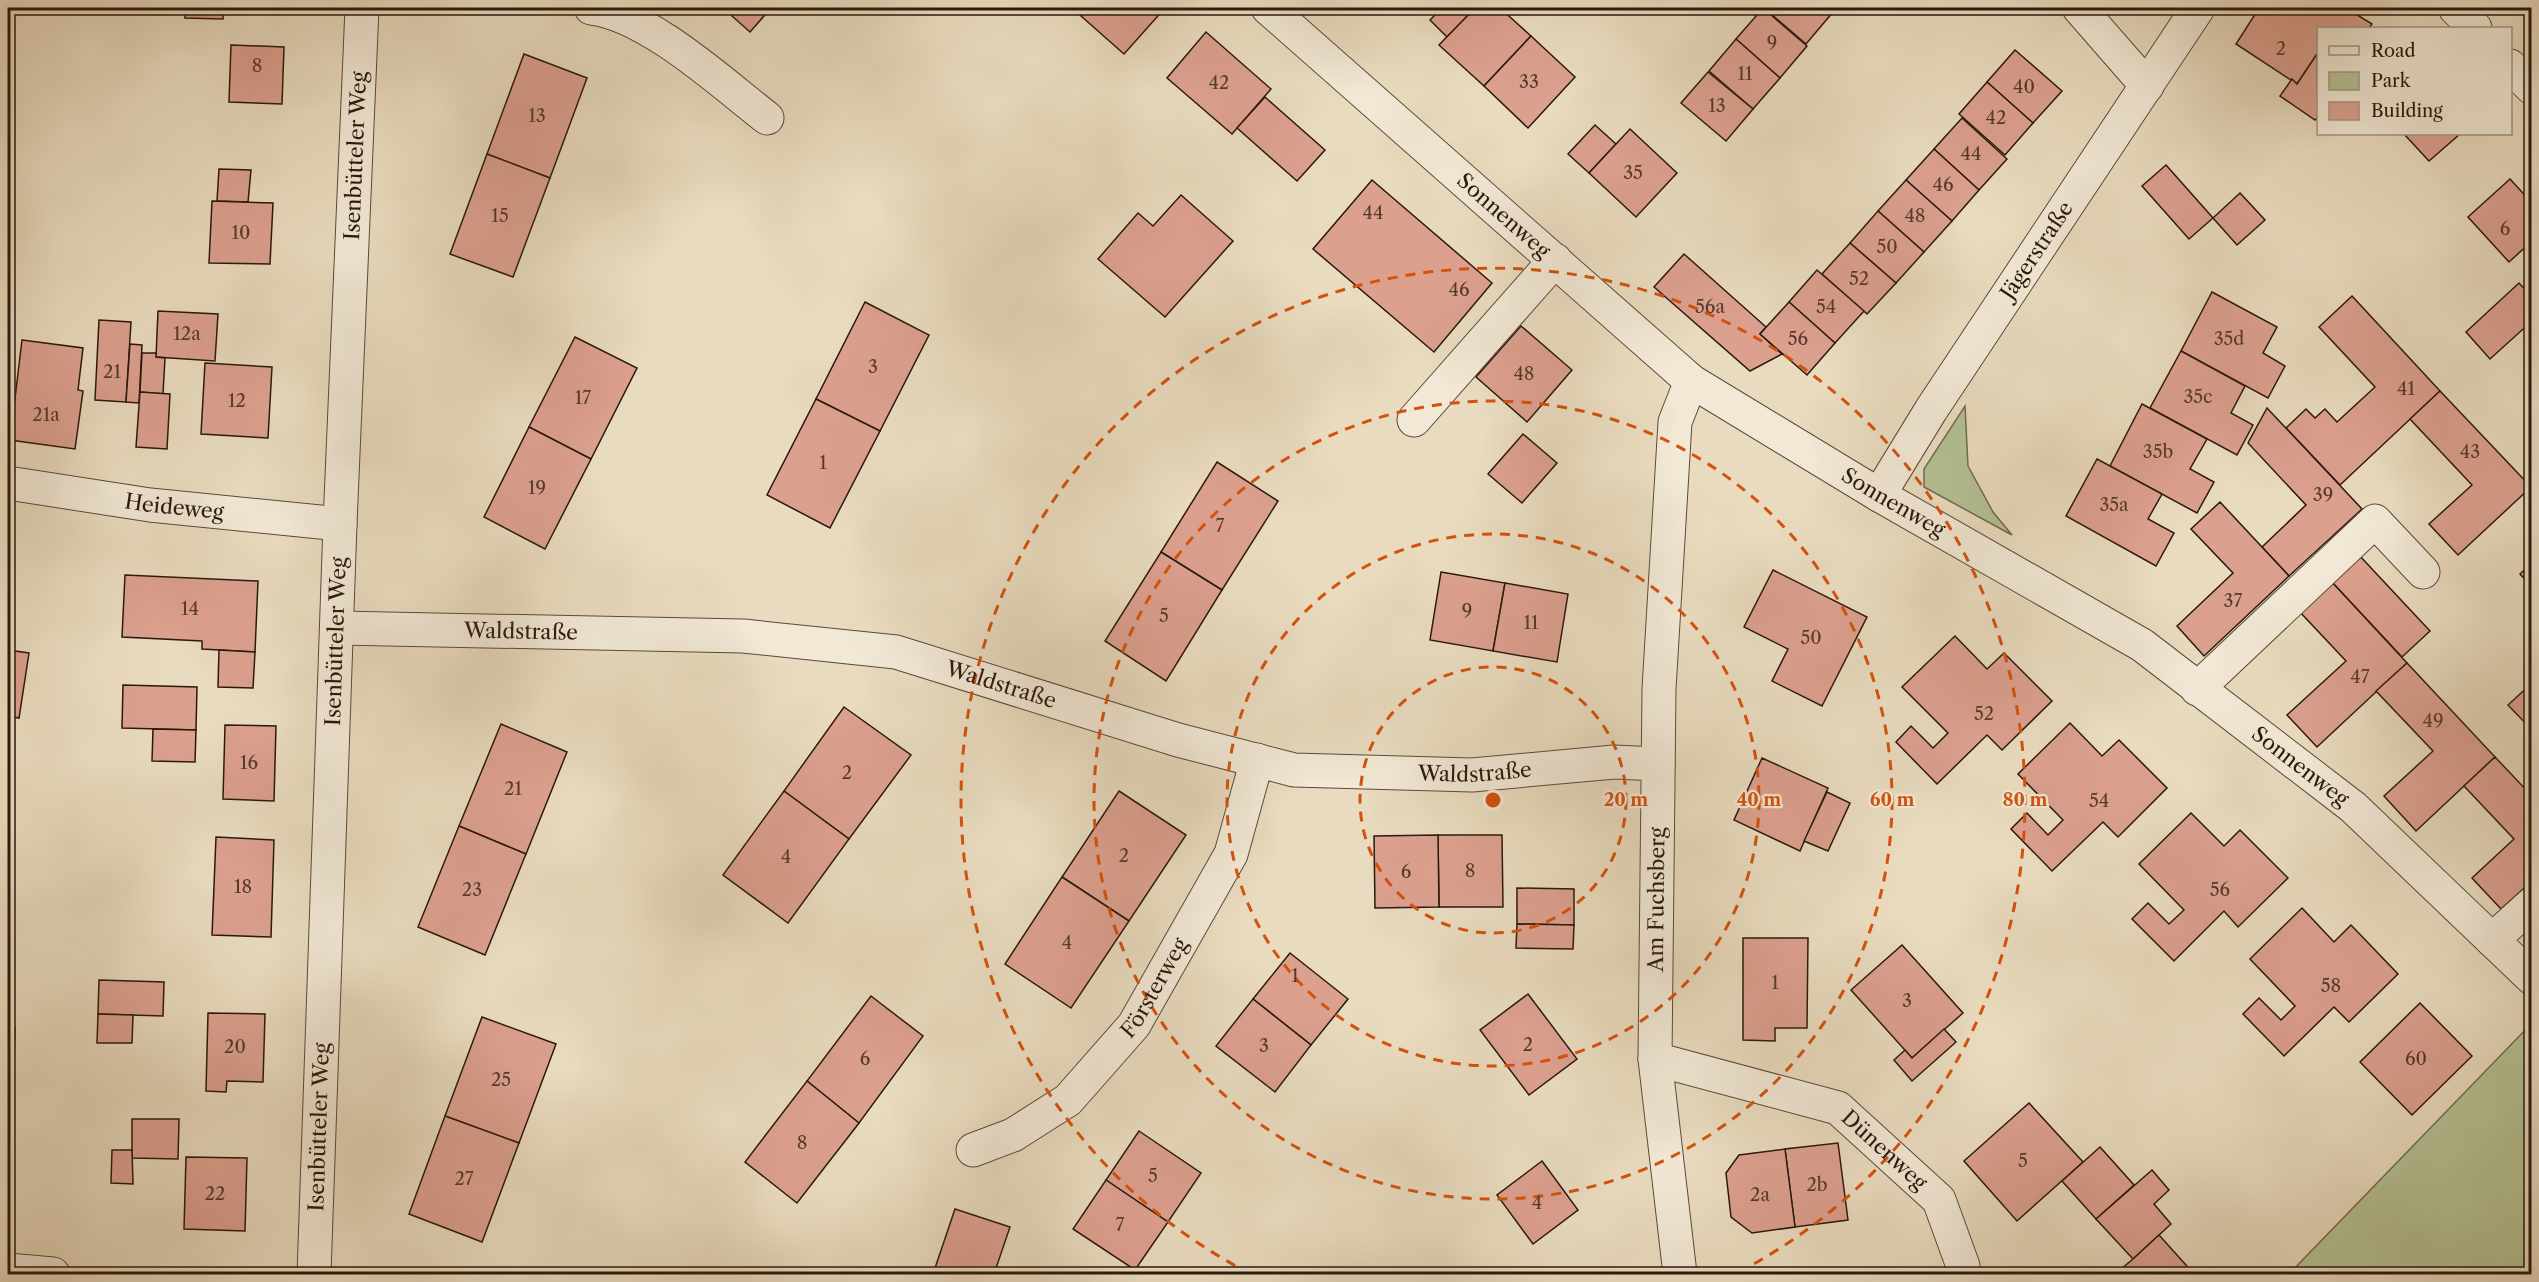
<svg xmlns="http://www.w3.org/2000/svg" width="2539" height="1282" font-family="'Libre Caslon Text',serif">
<style>
.green{fill:#b4c194;stroke:#6f6c51;stroke-width:1.5}
.building{fill:#dca08f;stroke:#2a180e;stroke-width:1.5}
.lines{fill:none;stroke-linecap:round;stroke-linejoin:round}
.minor-casing{stroke:#5a493a;stroke-width:35}
.minor{stroke:#f1e8d5;stroke-width:33}
.ring{fill:none;stroke:#d5520c;stroke-width:3;stroke-dasharray:10 8}
.labels{text-anchor:middle;stroke-width:4.5;stroke-linejoin:round;paint-order:stroke}
.number-label{font-size:18px;fill:#563a2e}
.street-label{font-size:21px;fill:#2a180e;stroke:#f1e8d5}
.centre{fill:#d5520c;stroke:#f1e8d5;stroke-width:3}
.ring-label{font-size:18px;text-anchor:middle;font-weight:bold;fill:#d5520c;stroke:#f1e8d5;stroke-width:4.5;stroke-linejoin:round;paint-order:stroke}
</style>
<rect width="100%" height="100%" fill="#e9dbbf"/>
<filter id="stains"><feTurbulence type="fractalNoise" baseFrequency=".00333" numOctaves="4"/><feColorMatrix values="0 0 0 0 .2 0 0 0 0 .09 0 0 0 0 .02 0 0 0 .5 -.17"/></filter>
<radialGradient id="worn" r=".72"><stop offset=".6" stop-color="#630" stop-opacity="0"/><stop offset="1" stop-color="#630" stop-opacity=".3"/></radialGradient>
<g class="green">
<path d="M1965,406L1968,466L1993,512L2012,535L1924,487V469Z"/>
<path d="M2530,1025L2531,1274H2289Z"/>
</g>
<g class="building">
<path d="M185,8H223V19L185,18Z"/>
<path d="M739,8H771L750,32L732,16Z"/>
<path d="M1072,8H1165L1124,54Z"/>
<path d="M1442,8H1475L1447,37L1430,20Z"/>
<path d="M1475,8H1500L1531,36L1484,86L1439,45Z"/>
<path d="M1763,8L1807,46L1780,78L1736,39Z"/>
<path d="M1764,8H1828L1833,12L1806,44Z"/>
<path d="M2259,8H2346L2372,24L2369,28H2318V55L2317,54L2297,84L2236,44Z"/>
<path d="M1206,32L1271,89L1232,134L1167,78Z"/>
<path d="M1531,36L1575,77L1528,128L1484,86Z"/>
<path d="M1736,39L1780,78L1753,109L1709,71Z"/>
<path d="M231,45L284,47L282,104L229,102Z"/>
<path d="M2015,50L2062,91L2033,123L1987,82Z"/>
<path d="M524,54L587,78L550,178L487,154Z"/>
<path d="M2317,54L2318,117L2315,120L2280,96L2292,79L2297,84Z"/>
<path d="M1708,72L1753,109L1726,141L1681,103Z"/>
<path d="M1987,82L2033,123L2005,155L1959,114Z"/>
<path d="M1265,97L1325,150L1297,181L1237,128Z"/>
<path d="M1962,118L2007,159L1979,190L1934,149Z"/>
<path d="M1595,125L1616,144L1589,173L1568,154Z"/>
<path d="M1630,129L1677,173L1636,217L1589,173Z"/>
<path d="M2404,134H2460L2429,161Z"/>
<path d="M1934,149L1979,190L1952,221L1906,180Z"/>
<path d="M487,154L550,178L513,277L450,254Z"/>
<path d="M2166,165L2213,218L2189,239L2142,186Z"/>
<path d="M219,169L251,170L248,202L217,201Z"/>
<path d="M2510,179L2532,203V241L2509,262L2468,217Z"/>
<path d="M1372,180L1492,283L1434,352L1313,249Z"/>
<path d="M1906,180L1952,221L1924,252L1878,211Z"/>
<path d="M2240,193L2265,220L2237,245L2213,218Z"/>
<path d="M1181,195L1233,241L1165,317L1098,259L1138,213L1153,226Z"/>
<path d="M212,201L273,203L270,264L209,263Z"/>
<path d="M1878,211L1924,252L1896,283L1850,243Z"/>
<path d="M1850,243L1896,283L1867,314L1822,274Z"/>
<path d="M1684,254L1766,327L1760,334L1782,354L1750,371L1654,287Z"/>
<path d="M1817,270L1864,311L1835,343L1789,302Z"/>
<path d="M2519,283L2532,297V321L2490,359L2466,332Z"/>
<path d="M2212,292L2277,327L2263,353L2285,366L2268,398L2181,351Z"/>
<path d="M2352,296L2440,391L2340,485L2286,428L2306,409L2315,418L2325,409L2337,422L2375,387L2319,327Z"/>
<path d="M865,302L929,335L880,431L816,399Z"/>
<path d="M1789,302L1835,343L1807,375L1760,334Z"/>
<path d="M158,311L218,314L215,361L156,357Z"/>
<path d="M99,320L131,322L126,402L95,400Z"/>
<path d="M1521,326L1572,370L1527,422L1476,377Z"/>
<path d="M575,337L637,368L591,459L529,427Z"/>
<path d="M22,340L83,348L78,390L83,391L75,449L10,440Z"/>
<path d="M130,344L142,345L139,403L126,402Z"/>
<path d="M2181,351L2245,386L2231,413L2253,425L2237,455L2150,408Z"/>
<path d="M142,353H156V357L165,358L163,394L140,392Z"/>
<path d="M205,363L272,367L268,438L201,434Z"/>
<path d="M2440,391L2531,487L2458,555L2429,524L2472,485L2410,419Z"/>
<path d="M140,392L170,394L167,449L136,447Z"/>
<path d="M816,399L880,431L830,528L767,495Z"/>
<path d="M2142,404L2207,439L2190,469L2214,482L2197,513L2110,466Z"/>
<path d="M2267,408L2362,509L2289,576L2262,547L2306,505L2248,443Z"/>
<path d="M529,427L591,459L545,549L484,517Z"/>
<path d="M1523,434L1557,463L1522,503L1488,474Z"/>
<path d="M2097,459L2162,494L2148,519L2174,533L2156,566L2066,516Z"/>
<path d="M1217,462L1278,501L1222,590L1161,552Z"/>
<path d="M2220,502L2289,576L2204,656L2177,626L2233,573L2191,529Z"/>
<path d="M1161,552L1222,590L1166,681L1105,641Z"/>
<path d="M2358,554L2430,631L2402,657L2330,580Z"/>
<path d="M2532,563V587L2520,574Z"/>
<path d="M1773,570L1867,617L1822,706L1772,681L1788,649L1744,627Z"/>
<path d="M1441,572L1505,583L1493,651L1430,640Z"/>
<path d="M125,575L258,581L255,652L202,649V641L122,637Z"/>
<path d="M2330,580L2407,663L2317,747L2287,715L2346,661L2298,610Z"/>
<path d="M1505,583L1568,594L1557,662L1493,651Z"/>
<path d="M1955,636L1987,669L2004,653L2052,701L2002,750L1987,735L1937,784L1896,742L1911,726L1933,748L1948,733L1902,687Z"/>
<path d="M8,650L29,653L19,718L8,716Z"/>
<path d="M219,650L255,652L253,688L218,687Z"/>
<path d="M2407,663L2495,757L2416,831L2384,796L2433,751L2376,691Z"/>
<path d="M2532,683V730L2508,705Z"/>
<path d="M123,685L197,687L196,730L122,728Z"/>
<path d="M844,707L911,755L849,839L784,791Z"/>
<path d="M2070,723L2102,756L2119,740L2167,788L2118,837L2103,822L2052,871L2011,829L2027,813L2048,835L2063,820L2018,774Z"/>
<path d="M501,724L567,752L526,854L459,826Z"/>
<path d="M225,725L276,726L274,801L223,799Z"/>
<path d="M153,729L196,730L195,762L152,761Z"/>
<path d="M2495,757L2531,795L2532,881L2501,909L2472,878L2514,839L2464,786Z"/>
<path d="M1762,758L1828,788L1800,851L1734,820Z"/>
<path d="M784,791L849,839L788,923L723,875Z"/>
<path d="M1119,791L1186,835L1129,921L1062,877Z"/>
<path d="M1827,792L1850,803L1828,851L1804,841Z"/>
<path d="M2191,813L2224,846L2240,830L2288,878L2238,927L2224,911L2174,961L2132,919L2148,903L2169,924L2184,910L2139,864Z"/>
<path d="M459,826L526,854L485,955L418,927Z"/>
<path d="M1438,835H1502L1503,907H1439Z"/>
<path d="M1438,835L1439,907L1375,908L1374,836Z"/>
<path d="M216,837L274,840L271,937L212,935Z"/>
<path d="M1062,877L1129,921L1071,1008L1005,964Z"/>
<path d="M1517,888L1574,889V925L1517,924Z"/>
<path d="M2302,908L2334,942L2351,925L2398,974L2349,1022L2334,1007L2284,1056L2243,1014L2259,998L2281,1020L2295,1006L2250,959Z"/>
<path d="M1517,924L1574,925L1573,949L1516,948Z"/>
<path d="M1743,938H1808L1807,1028H1775V1041L1743,1040Z"/>
<path d="M1902,945L1963,1013L1912,1058L1851,990Z"/>
<path d="M1290,953L1348,999L1311,1045L1253,999Z"/>
<path d="M99,980L164,982L163,1016L98,1014Z"/>
<path d="M1528,994L1577,1059L1529,1095L1480,1030Z"/>
<path d="M871,996L923,1036L859,1123L807,1081Z"/>
<path d="M1253,999L1311,1045L1275,1092L1216,1046Z"/>
<path d="M2420,1003L2472,1056L2412,1115L2360,1062Z"/>
<path d="M208,1013L265,1014L263,1082L227,1081L226,1092L206,1091Z"/>
<path d="M98,1014L133,1015L132,1043H97Z"/>
<path d="M482,1017L556,1044L519,1143L445,1116Z"/>
<path d="M8,1027H15L14,1063H8Z"/>
<path d="M1944,1029L1956,1042L1912,1081L1894,1060L1905,1050L1912,1058Z"/>
<path d="M807,1081L859,1123L797,1203L745,1162Z"/>
<path d="M2029,1103L2083,1162L2017,1221L1964,1161Z"/>
<path d="M445,1116L519,1143L482,1242L409,1214Z"/>
<path d="M132,1119H179L178,1159L132,1158Z"/>
<path d="M1139,1131L1201,1173L1168,1222L1106,1180Z"/>
<path d="M1838,1143L1848,1220L1795,1227L1785,1149Z"/>
<path d="M2100,1147L2134,1185L2096,1219L2062,1181Z"/>
<path d="M1785,1149L1795,1227L1752,1233L1731,1217L1726,1173L1739,1155Z"/>
<path d="M112,1150H132L133,1184L111,1183Z"/>
<path d="M186,1157L247,1158L245,1231L184,1229Z"/>
<path d="M1542,1161L1578,1210L1533,1244L1497,1195Z"/>
<path d="M2152,1170L2169,1190L2154,1204L2171,1224L2133,1259L2096,1219Z"/>
<path d="M1106,1180L1168,1222L1135,1270L1073,1229Z"/>
<path d="M955,1209L1010,1227L994,1274H933Z"/>
<path d="M2159,1235L2194,1274H2115L2133,1259Z"/>
<path d="M658,1269L705,1270V1274H657Z"/>
<path d="M459,1272L538,1274H461Z"/>
</g>
<g class="lines">
<g class="minor-casing">
<g id="minor">
<path d="M591,8C647,14 722,83 767,118"/>
<path id="s1" d="M1268,8L1691,381L1879,495L2142,645L2353,807L2532,978"/>
<path d="M2079,8L2147,86"/>
<path d="M2455,8L2475,28"/>
<path d="M2510,66L2532,88"/>
<path d="M1414,420L1555,260"/>
<path id="s2" d="M8,483L150,505L340,524"/>
<path id="s3" d="M1879,495L1931,410L2198,8"/>
<path id="s4" d="M338,628L743,636L896,652L1178,740L1294,770L1472,775L1614,762L1658,764"/>
<path d="M2197,689L2375,521L2423,572"/>
<path d="M2492,940L2532,904"/>
<path id="s5" d="M1655,1059L1838,1108L1939,1200L1963,1266"/>
<path id="s6" d="M973,1150L1013,1135L1068,1100L1134,1025L1231,854L1257,760"/>
<path d="M8,1270L53,1274"/>
<path id="s7" d="M314,1274L340,524L362,8"/>
<path id="s8" d="M1680,1274L1655,1059L1659,689L1675,422L1691,381"/>
</g>
</g>
<use href="#minor" class="minor"/>
</g>
<g class="ring">
<circle cx="1493" cy="800" r="133"/>
<circle cx="1493" cy="800" r="266"/>
<circle cx="1493" cy="800" r="399"/>
<path d="M1251 1274A532 532 0 1 1 1735 1274"/>
</g>
<g class="labels">
<g class="number-label">
<text x="1772" y="49">9</text>
<text x="2281" y="55">2</text>
<text x="257" y="72">8</text>
<text x="1745" y="80">11</text>
<text x="1529" y="88">33</text>
<text x="1219" y="89">42</text>
<text x="2024" y="93">40</text>
<text x="1717" y="112">13</text>
<text x="537" y="122">13</text>
<text x="1996" y="124">42</text>
<text x="1971" y="160">44</text>
<text x="1633" y="179">35</text>
<text x="1943" y="191">46</text>
<text x="1373" y="219">44</text>
<text x="500" y="222">15</text>
<text x="1915" y="222">48</text>
<text x="2505" y="235">6</text>
<text x="241" y="239">10</text>
<text x="1887" y="253">50</text>
<text x="1859" y="285">52</text>
<text x="1459" y="296">46</text>
<text x="1710" y="313">56a</text>
<text x="1826" y="313">54</text>
<text x="187" y="340">12a</text>
<text x="1798" y="345">56</text>
<text x="2229" y="345">35d</text>
<text x="873" y="373">3</text>
<text x="112" y="378">21</text>
<text x="1524" y="380">48</text>
<text x="2406" y="395">41</text>
<text x="2198" y="403">35c</text>
<text x="583" y="404">17</text>
<text x="237" y="407">12</text>
<text x="46" y="421">21a</text>
<text x="2158" y="458">35b</text>
<text x="2470" y="458">43</text>
<text x="823" y="469">1</text>
<text x="537" y="494">19</text>
<text x="2323" y="501">39</text>
<text x="2114" y="511">35a</text>
<text x="1220" y="532">7</text>
<text x="2233" y="607">37</text>
<text x="190" y="615">14</text>
<text x="1467" y="617">9</text>
<text x="1164" y="622">5</text>
<text x="1531" y="629">11</text>
<text x="1811" y="644">50</text>
<text x="2360" y="683">47</text>
<text x="1984" y="720">52</text>
<text x="2433" y="727">49</text>
<text x="249" y="769">16</text>
<text x="847" y="779">2</text>
<text x="513" y="795">21</text>
<text x="2099" y="807">54</text>
<text x="1124" y="862">2</text>
<text x="786" y="863">4</text>
<text x="1470" y="877">8</text>
<text x="1406" y="878">6</text>
<text x="243" y="893">18</text>
<text x="472" y="896">23</text>
<text x="2220" y="896">56</text>
<text x="1067" y="949">4</text>
<text x="1295" y="982">1</text>
<text x="1775" y="989">1</text>
<text x="2331" y="992">58</text>
<text x="1907" y="1007">3</text>
<text x="1528" y="1051">2</text>
<text x="1264" y="1052">3</text>
<text x="235" y="1053">20</text>
<text x="865" y="1065">6</text>
<text x="2416" y="1065">60</text>
<text x="501" y="1086">25</text>
<text x="802" y="1149">8</text>
<text x="2023" y="1167">5</text>
<text x="1153" y="1182">5</text>
<text x="464" y="1185">27</text>
<text x="1817" y="1191">2b</text>
<text x="215" y="1200">22</text>
<text x="1760" y="1201">2a</text>
<text x="1537" y="1209">4</text>
<text x="1120" y="1231">7</text>
</g>
<g class="street-label">
<text dy="7" stroke="none"><textPath href="#s7" startOffset="1119">Isenbütteler Weg</textPath></text>
<text dy="7" stroke="none"><textPath href="#s1" startOffset="314">Sonnenweg</textPath></text>
<text dy="7" stroke="none"><textPath href="#s3" startOffset="291">Jägerstraße</textPath></text>
<text dy="7" stroke="none"><textPath href="#s1" startOffset="800">Sonnenweg</textPath></text>
<text dy="7" stroke="none"><textPath href="#s2" startOffset="168">Heideweg</textPath></text>
<text dy="7" stroke="none"><textPath href="#s4" startOffset="183">Waldstraße</textPath></text>
<text dy="7" stroke="none"><textPath href="#s7" startOffset="633">Isenbütteler Weg</textPath></text>
<text dy="7" stroke="none"><textPath href="#s4" startOffset="669">Waldstraße</textPath></text>
<text dy="7" stroke="none"><textPath href="#s1" startOffset="1286">Sonnenweg</textPath></text>
<text dy="7" stroke="none"><textPath href="#s4" startOffset="1155">Waldstraße</textPath></text>
<text dy="7" stroke="none"><textPath href="#s8" startOffset="376">Am Fuchsberg</textPath></text>
<text dy="7" stroke="none"><textPath href="#s6" startOffset="250">Försterweg</textPath></text>
<text dy="7" stroke="none"><textPath href="#s7" startOffset="147">Isenbütteler Weg</textPath></text>
<text dy="7" stroke="none"><textPath href="#s5" startOffset="252">Dünenweg</textPath></text>
</g>
</g>
<circle cx="1493" cy="800" r="9" class="centre"/>
<g class="ring-label">
<text x="1626" y="806">20 m</text>
<text x="1759" y="806">40 m</text>
<text x="1892" y="806">60 m</text>
<text x="2025" y="806">80 m</text>
</g>
<rect width="2539" height="1282" fill="none" stroke="#e9dbbf" stroke-width="30"/>
<rect x="9" y="9" width="2521" height="1264" fill="none" stroke="#2a180e" stroke-width="3"/>
<rect x="15" y="15" width="2509" height="1252" fill="none" stroke="#2a180e" stroke-width="1.5"/>
<rect x="2317" y="27" width="195" height="108" fill="#f1e8d5" stroke="#a19585" stroke-width="1.5"/>
<rect x="2329" y="46" width="30" height="9" fill="#f1e8d5" stroke="#a19585" stroke-width="1.5"/>
<text x="2371" y="57" font-size="18" fill="#2a180e">Road</text>
<rect x="2329" y="72" width="30" height="18" fill="#b4c194" stroke="#a19585" stroke-width="1.5"/>
<text x="2371" y="87" font-size="18" fill="#2a180e">Park</text>
<rect x="2329" y="102" width="30" height="18" fill="#dca08f" stroke="#a19585" stroke-width="1.5"/>
<text x="2371" y="117" font-size="18" fill="#2a180e">Building</text>
<rect width="100%" height="100%" filter="url(#stains)"/>
<rect width="100%" height="100%" fill="url(#worn)"/>
</svg>
